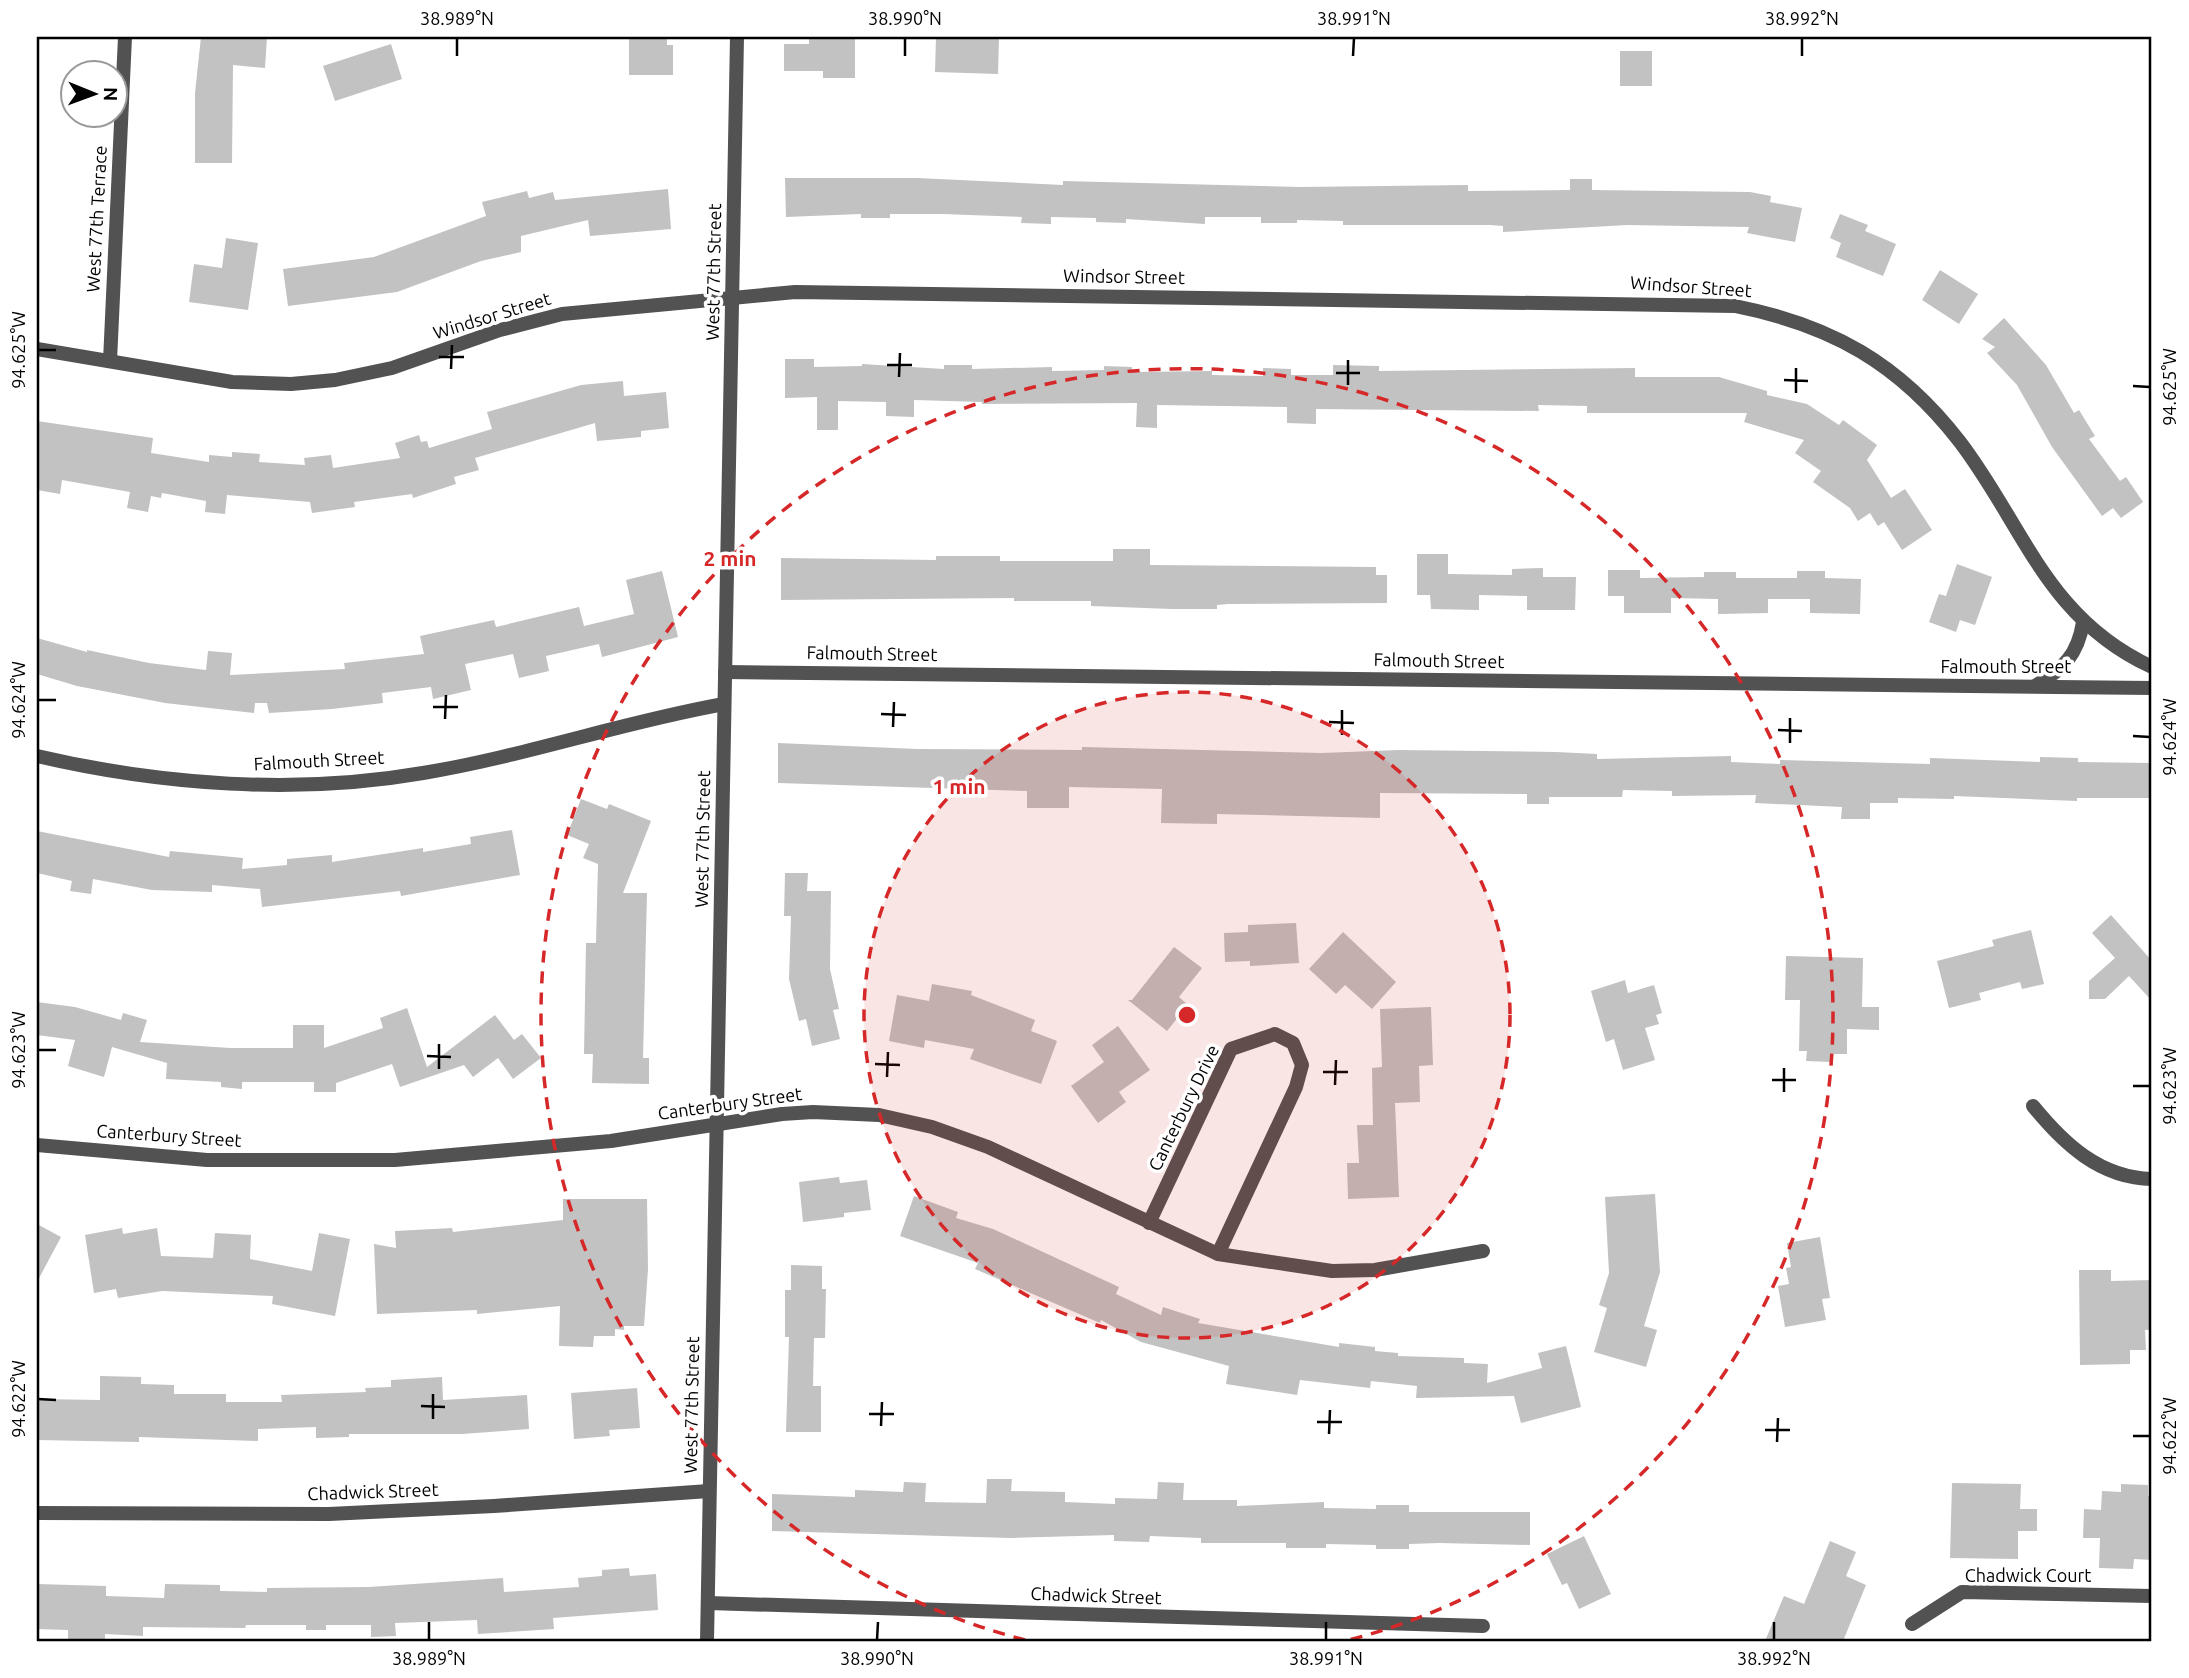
<svg xmlns="http://www.w3.org/2000/svg" width="2189" height="1678" font-family="Ubuntu,sans-serif">
<style>
.building{fill:#c2c2c2}
.lines{fill:none;stroke-linecap:round;stroke-linejoin:round}
.street{stroke:#525252;stroke-width:14}
.ticks{fill:none;stroke:#000;stroke-width:2.5}
.ring{fill:none;stroke:#d62828;stroke-width:3.5;stroke-dasharray:12 9}
.labels{text-anchor:middle;stroke-width:7;stroke-linejoin:round;paint-order:stroke}
.street-label{font-size:18px;fill:#000;stroke:#fff}
.centre{fill:#d62828;stroke:#fff;stroke-width:3.5}
.ring-label{font-size:21px;text-anchor:middle;font-weight:bold;fill:#d62828;stroke:#fff;stroke-width:7;stroke-linejoin:round;paint-order:stroke}
.neatline{fill:none;stroke:#000;stroke-width:2.5}
.ticks-label{font-size:18px;text-anchor:middle;fill:#000}
</style>
<rect width="100%" height="100%" fill="#fff"/>
<g class="building">
<path d="M201,37H267L265,68L233,65L232,163H195V93Z"/>
<path d="M629,37H667V45H673V75H629Z"/>
<path d="M809,37H855V78H823V71H784V44H809Z"/>
<path d="M936,37H999L998,74L935,72Z"/>
<path d="M391,44L402,79L335,101L323,66Z"/>
<rect x="1620" y="51" width="32" height="35"/>
<path d="M785,178H917L1063,185V181L1300,187L1468,185V191L1570,190V179H1592V190L1750,192L1771,196L1770,202L1802,208L1795,242L1747,233L1749,227L1628,225L1503,232V226L1490,225H1343V221L1297,220V223H1261V217H1205V224L1126,219V223L1096,222V218L1051,217V224L1021,223L1022,217L942,214H890V218H861V214L786,217Z"/>
<path d="M668,189L671,229L590,236L588,220L521,236V252L481,261L397,292L288,306L283,269L374,257L486,216L482,202L527,191L529,198L553,192L555,200Z"/>
<path d="M1840,214L1868,225L1865,231L1896,244L1883,276L1836,257L1841,243L1830,238Z"/>
<path d="M226,238L258,243L248,310L189,302L194,264L222,268Z"/>
<path d="M1940,270L1978,294L1959,324L1922,300Z"/>
<path d="M2004,318L2046,365L2074,413L2079,410L2095,436L2089,439L2120,481L2126,477L2143,502L2121,518L2113,508L2102,516L2052,447L2017,385L1987,353L1995,347L1982,339Z"/>
<path d="M785,359H814V367L862,366V364L944,369V365H972V369L1052,367V371L1104,370V366L1132,367V372L1212,371V375L1263,376V368L1291,369V375H1333V365L1379,366V371L1635,368V377H1719L1767,391V395L1807,404L1839,425L1843,420L1877,445L1867,460L1891,498L1905,489L1932,530L1902,550L1884,522L1878,526L1870,513L1858,521L1850,508L1813,482L1821,471L1795,453L1804,440L1744,422L1747,413H1587V406L1538,405L1539,411L1316,409V424L1287,423V407L1157,405V428L1136,427L1137,403L982,404V402L914,400V417L886,416V402L838,401V430H817V397L785,398Z"/>
<path d="M623,381L624,396L666,392L669,428L641,431V437L597,441L595,423L475,458L479,470L454,477L456,484L413,498L412,494L354,502L355,507L312,513L310,502L227,495L225,514L205,512L206,501L162,493L161,498L151,496L148,512L127,508L130,492L62,480L60,494L37,490V421L153,438L151,453L209,462V455L232,457V452L260,454L259,462L305,465L304,458L331,455L333,468L400,458L395,443L419,435L421,442L427,441L429,448L492,429L487,412L581,385Z"/>
<path d="M1113,549H1150V565L1376,567V575H1387V603L1228,604L1217,605V609H1172L1091,606V601H1014V598L781,600V558L936,560V556H1000V561H1113Z"/>
<path d="M1417,554H1448V574L1512,575V569L1543,568V577H1576L1575,610H1527V596L1479,595V610L1431,609L1430,595H1417Z"/>
<path d="M1957,564L1992,577L1975,625L1960,620L1956,632L1929,622L1939,594L1946,596Z"/>
<path d="M1608,570H1640V578L1704,577V572H1736V578H1797V571H1825V578L1861,579L1860,614L1810,613V599H1768V613L1718,614V599L1671,598V613H1624V596H1608Z"/>
<path d="M662,571L678,637L602,657L599,644L546,656L549,671L519,678L513,654L465,664L471,690L433,699L431,687L382,693L383,703L332,709L269,713L267,703H255L254,713L165,703L77,686L37,674V638L87,652V650L149,663L206,670L208,651L232,653L230,675L345,669L344,663L424,654L420,636L494,620L496,627L579,607L584,626L634,614L626,580Z"/>
<path d="M778,743L917,749L1082,750V747L1322,753L1399,750L1556,752L1597,754V759L1731,756V762L1780,764V760L1930,764V758L2040,762V757L2078,758V762L2152,763V798H2077V801L1954,796V799L1898,798V803H1870V819H1841L1842,807L1755,803L1756,795L1672,796V791L1623,790L1622,797H1549V804H1527V794L1380,793V818L1217,814V824L1161,823L1162,789L1069,787V808H1027V791L778,783Z"/>
<path d="M581,799L607,809L609,804L651,821L623,893H647L643,1058H649V1084L592,1083L593,1054H584L586,943H596L598,864L583,858L589,844L567,835Z"/>
<path d="M512,830L520,875L401,896L400,891L262,907L260,889L212,885V892L152,890L93,879L91,894L70,891L72,881L37,873V831L169,857L170,851L243,858L242,869L287,865V859L332,855V862L423,848V852L471,844L470,837Z"/>
<path d="M785,873H808L807,891H831L830,969L839,1009L833,1010L840,1039L812,1046L806,1019L799,1021L789,979L791,916H784Z"/>
<path d="M2111,915L2152,961V1001L2129,976L2105,999H2089V981L2115,958L2092,933Z"/>
<path d="M1296,923L1299,963L1250,966V961L1225,962L1224,933L1248,932V925Z"/>
<path d="M2031,930L2044,984L2022,989L2020,982L1979,993L1981,1000L1949,1008L1937,961L1994,946L1992,940Z"/>
<path d="M1343,932L1396,982L1372,1009L1345,985L1336,994L1309,969Z"/>
<path d="M1174,947L1202,968L1179,997L1188,1005L1167,1031L1128,1000H1132Z"/>
<path d="M1786,956L1863,958L1862,1007H1879V1030L1847,1029V1054H1831V1062L1806,1061L1807,1051H1799L1800,1000H1785Z"/>
<path d="M1625,980L1628,993L1654,985L1662,1013L1656,1015L1659,1024L1645,1028L1655,1060L1623,1070L1614,1039L1606,1042L1591,991Z"/>
<path d="M932,984L972,991L971,995L1035,1020L1031,1031L1057,1041L1041,1084L970,1059L974,1049L925,1040L924,1048L889,1041L897,995L929,1001Z"/>
<path d="M37,1002L75,1007L121,1020L123,1013L147,1020L140,1042L230,1048H293V1025H324V1048L383,1028L380,1018L407,1008L427,1067L495,1015L514,1040L522,1034L541,1058L513,1079L498,1058L473,1077L464,1065L400,1087L392,1064L336,1083V1092H314V1082H242V1089L221,1087V1082L166,1079L167,1063L112,1047L104,1077L68,1066L75,1040L37,1035Z"/>
<path d="M1431,1007L1433,1065L1419,1066L1420,1102L1395,1103L1399,1197L1348,1199L1347,1163H1359L1357,1125H1373L1372,1068L1382,1067L1380,1009Z"/>
<path d="M1118,1026L1150,1070L1119,1092L1126,1102L1098,1123L1071,1086L1104,1062L1092,1045Z"/>
<path d="M839,1177L840,1183L867,1180L871,1210L844,1213V1217L803,1222L799,1182Z"/>
<path d="M1655,1194L1660,1272L1644,1326L1657,1330L1646,1367L1594,1352L1607,1308L1599,1305L1609,1273L1605,1197Z"/>
<path d="M914,1196L958,1212L956,1218L993,1229L1119,1287L1116,1294L1161,1315L1163,1307L1200,1319L1198,1323L1339,1347V1343L1375,1347V1351L1398,1353V1356L1464,1358V1363L1488,1364L1487,1383L1542,1368L1538,1353L1566,1346L1581,1407L1521,1423L1514,1396L1416,1398L1417,1386L1371,1381L1370,1388L1300,1380L1297,1395L1226,1384L1229,1366L1141,1342L1101,1320L1100,1323L975,1269L978,1263L900,1236Z"/>
<path d="M563,1199H647L648,1269L644,1326H624V1330L615,1329V1336H594L593,1347L559,1346L560,1306L477,1314V1310L377,1314L374,1244L396,1248L395,1231L452,1228L453,1232L563,1220Z"/>
<path d="M37,1224L61,1237L37,1282Z"/>
<path d="M122,1228L123,1234L157,1228L161,1256L213,1258L215,1233L251,1235L250,1259L312,1271L319,1233L350,1239L335,1316L272,1304L273,1296L162,1291L118,1298L116,1289L94,1293L85,1235Z"/>
<path d="M1820,1237L1830,1298L1822,1299L1826,1320L1785,1327L1778,1286L1789,1284L1786,1268L1791,1267L1787,1243Z"/>
<path d="M791,1265L822,1266V1289H826L825,1338H814L813,1386H821V1432H786L789,1337H785V1290H791Z"/>
<path d="M2079,1270H2111V1281L2152,1280V1330H2145L2146,1350H2130V1364L2080,1365Z"/>
<path d="M100,1376L141,1377V1384L174,1385V1394H226V1402H282L281,1395L366,1392L365,1388L391,1387V1380L442,1377L443,1400L527,1395L529,1429L462,1434H349V1437L316,1438V1427L258,1429V1441L139,1437V1442L37,1440V1399L100,1400Z"/>
<path d="M637,1388L640,1428L609,1430L610,1436L574,1439L571,1393Z"/>
<path d="M987,1479H1012L1011,1491L1065,1492V1502L1115,1504V1498L1157,1499L1158,1482L1184,1483L1183,1500H1237V1506L1324,1502V1508L1376,1509V1505H1409V1512H1530V1545L1439,1543L1409,1544V1549H1376V1545L1326,1544V1548H1286V1543H1201V1538L1150,1536L1149,1542L1114,1541V1535L1011,1538L772,1531V1494L855,1497V1490L903,1492L904,1482L926,1483L925,1502L986,1503Z"/>
<path d="M1952,1483L2021,1484L2020,1509H2037V1531H2018V1559L1950,1558Z"/>
<path d="M2121,1484L2148,1485V1496L2152,1497V1560L2134,1559L2133,1569L2099,1568L2100,1538H2083L2084,1509L2101,1510L2102,1491L2121,1492Z"/>
<path d="M1584,1536L1611,1594L1579,1609L1567,1583L1562,1585L1547,1554Z"/>
<path d="M1830,1541L1856,1552L1846,1576L1866,1585L1843,1641H1765L1784,1596L1804,1604Z"/>
<path d="M629,1568L630,1576L656,1574L658,1610L553,1618L554,1629L478,1634L477,1620L395,1623L396,1636L371,1637V1625H326V1630H306V1625H246L245,1628L143,1627V1636L105,1634V1641H68V1630L37,1629V1584L106,1586V1596L164,1598L165,1584L220,1585V1591L267,1592V1588L369,1587L503,1578L504,1592L579,1587L578,1578L602,1576V1570Z"/>
</g>
<g class="lines">
<g class="street">
<path d="M37,349L232,382L291,384L335,380L392,368L500,330L562,314L795,292L1735,306C1831,325 1899,363 1960,442C2024,526 2046,618 2152,667"/>
<path d="M110,361L125,37"/>
<path d="M725,672L2152,688"/>
<path d="M2035,686C2063,669 2078,655 2083,622"/>
<path d="M37,756C161,785 297,795 423,773C525,756 623,722 724,704"/>
<path d="M2033,1106C2064,1144 2100,1178 2152,1179"/>
<path d="M37,1145L207,1160H395L611,1141L782,1114L813,1112L879,1115L932,1127L988,1147L1218,1254L1332,1271L1375,1270L1483,1251"/>
<path d="M1149,1223L1231,1049L1275,1034L1293,1043L1302,1065L1296,1087L1218,1254"/>
<path d="M37,1513L329,1514L494,1506L709,1491"/>
<path d="M708,1603L1483,1626"/>
<path d="M1912,1624L1962,1592L2152,1596"/>
<path d="M707,1641L737,37"/>
</g>
</g>
<path class="ticks" d="M457,56V38M905,56V38M1353,56L1354,38M1802,56V38M38,350H56M439,357H464M887,365H912M451,369L452,345M1336,373H1360M899,377L900,353M1784,380L1808,381M1348,385V360M2133,386L2150,387M1796,393V368M38,700H56M433,707H458M881,714L906,715M445,719L446,695M1329,722L1354,723M893,727L894,702M1778,730L1802,731M1342,735V710M2133,736L2150,737M1790,743V718M38,1050H56M427,1056L451,1057M875,1064L900,1065M439,1069V1044M1323,1072H1348M887,1077L888,1052M1772,1080H1796M1335,1085L1336,1060M2133,1086H2150M1784,1092V1068M38,1399L56,1400M421,1406L445,1407M869,1414H894M433,1419V1394M1317,1422H1342M881,1426L882,1402M1765,1430H1790M1329,1434L1330,1410M2133,1436H2150M1777,1442L1778,1418M429,1640V1622M877,1640L878,1622M1326,1640V1622M1774,1640V1622"/>
<circle cx="1187" cy="1015" r="323" fill="#d62828" fill-opacity=".12"/>
<g class="ring">
<circle cx="1187" cy="1015" r="323"/>
<path d="M1025 1640A646 646 0 1 1 1349 1640"/>
</g>
<g class="labels">
<g class="street-label">
<text transform="translate(97 219) rotate(-87)" y="6">West 77th Terrace</text>
<text transform="translate(714 272) rotate(-89)" y="6">West 77th Street</text>
<text transform="translate(1124 277) rotate(1)" y="6">Windsor Street</text>
<text transform="translate(1691 287) rotate(4)" y="6">Windsor Street</text>
<text transform="translate(492 316) rotate(-17)" y="6">Windsor Street</text>
<text transform="translate(872 654) rotate(1)" y="6">Falmouth Street</text>
<text transform="translate(1439 661) rotate(1)" y="6">Falmouth Street</text>
<text x="2006" y="673">Falmouth Street</text>
<text transform="translate(319 761) rotate(-3)" y="6">Falmouth Street</text>
<text transform="translate(703 839) rotate(-89)" y="6">West 77th Street</text>
<text transform="translate(730 1104) rotate(-8)" y="6">Canterbury Street</text>
<text transform="translate(1184 1108) rotate(-64)" y="6">Canterbury Drive</text>
<text transform="translate(169 1136) rotate(4)" y="6">Canterbury Street</text>
<text transform="translate(692 1405) rotate(-89)" y="6">West 77th Street</text>
<text transform="translate(373 1492) rotate(-2)" y="6">Chadwick Street</text>
<text x="2028" y="1582">Chadwick Court</text>
<text transform="translate(1096 1596) rotate(2)" y="6">Chadwick Street</text>
</g>
</g>
<circle cx="1187" cy="1015" r="10" class="centre"/>
<g class="ring-label">
<text x="730" y="566">2 min</text>
<text x="959" y="794">1 min</text>
</g>
<rect width="2189" height="1678" fill="none" stroke="#ffffff" stroke-width="77"/>
<g transform="translate(94 94) rotate(91)"><circle r="33" fill="#ffffff" stroke="#999999" stroke-width="2"/>
<path d="M0-5L12 26L0 18L-12 26Z" fill="#000000"/>
<text y="-10" font-size="19" font-weight="bold" text-anchor="middle" fill="#000000">N</text>
</g>
<rect x="38" y="38" width="2112" height="1602" class="neatline"/>
<g class="ticks-label">
<text x="457" y="25">38.989°N</text>
<text x="905" y="25">38.990°N</text>
<text x="1354" y="25">38.991°N</text>
<text x="1802" y="25">38.992°N</text>
<text transform="translate(19 350) rotate(-90)" y="6">94.625°W</text>
<text transform="translate(2170 387) rotate(-90)" y="6">94.625°W</text>
<text transform="translate(19 700) rotate(-90)" y="6">94.624°W</text>
<text transform="translate(2170 737) rotate(-90)" y="6">94.624°W</text>
<text transform="translate(19 1050) rotate(-90)" y="6">94.623°W</text>
<text transform="translate(2170 1086) rotate(-90)" y="6">94.623°W</text>
<text transform="translate(19 1399) rotate(-90)" y="6">94.622°W</text>
<text transform="translate(2170 1436) rotate(-90)" y="6">94.622°W</text>
<text x="429" y="1665">38.989°N</text>
<text x="877" y="1665">38.990°N</text>
<text x="1326" y="1665">38.991°N</text>
<text x="1774" y="1665">38.992°N</text>
</g>
</svg>
